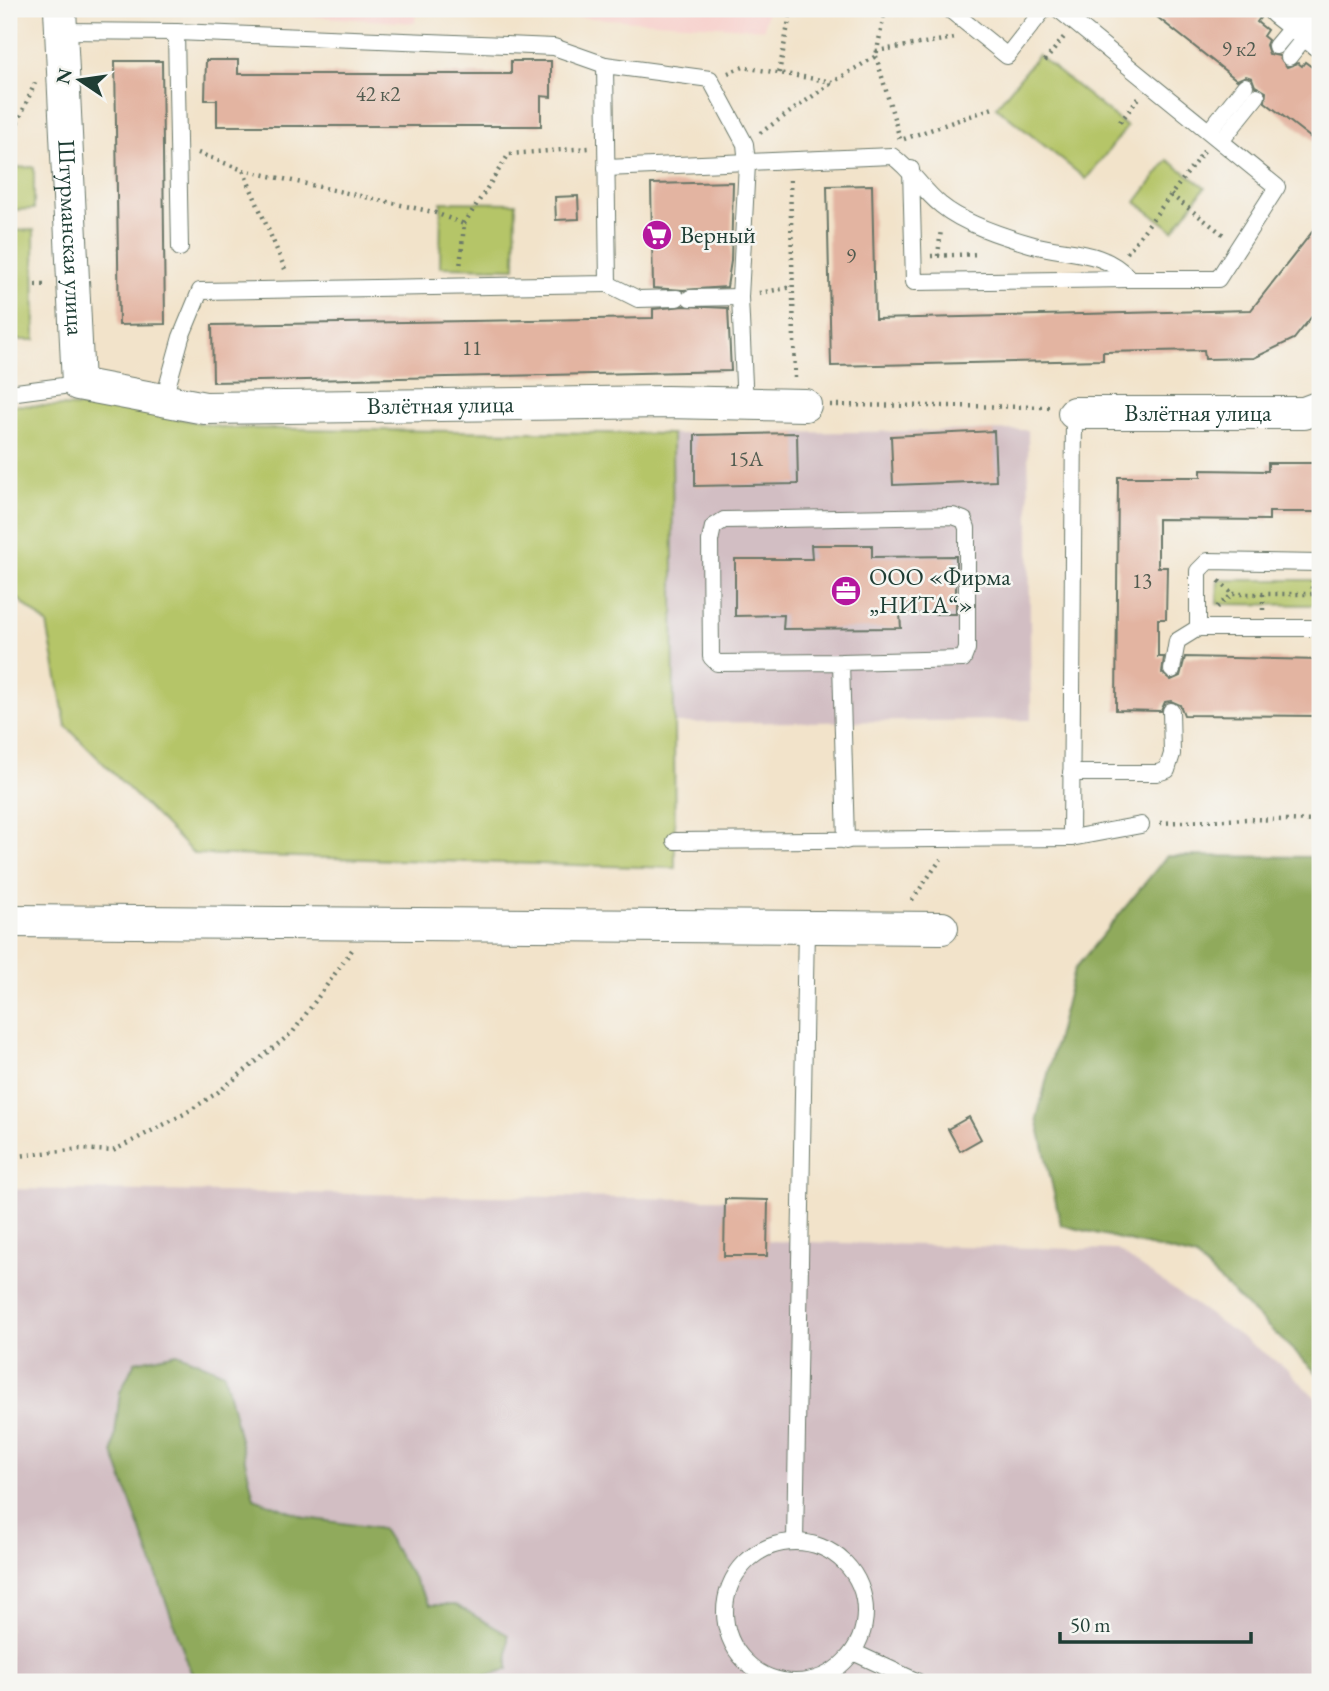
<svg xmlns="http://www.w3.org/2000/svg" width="1329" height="1691" font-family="'EB Garamond',serif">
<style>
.built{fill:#f7d0cc}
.industrial{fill:#d2bec3}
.green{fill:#b5c568;stroke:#6a814e;stroke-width:2}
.forest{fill:#90aa5c;stroke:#587448;stroke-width:2}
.building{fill:#e3b4a1}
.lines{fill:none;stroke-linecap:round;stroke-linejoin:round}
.service-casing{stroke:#697768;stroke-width:18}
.minor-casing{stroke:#697768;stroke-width:34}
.path{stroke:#697768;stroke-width:4.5;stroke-dasharray:2 5;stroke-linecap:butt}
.service{stroke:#fff;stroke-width:16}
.minor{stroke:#fff;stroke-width:32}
.labels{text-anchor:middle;stroke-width:5;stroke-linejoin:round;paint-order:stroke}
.number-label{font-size:21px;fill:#505b4f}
.poi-label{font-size:24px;fill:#1f3d34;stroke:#f6f6f2;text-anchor:start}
.street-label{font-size:24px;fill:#1f3d34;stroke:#f6f6f2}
</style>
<rect width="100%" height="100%" fill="#f6f6f2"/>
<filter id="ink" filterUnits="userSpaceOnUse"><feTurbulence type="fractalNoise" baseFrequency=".0143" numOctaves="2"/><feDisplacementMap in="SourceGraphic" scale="14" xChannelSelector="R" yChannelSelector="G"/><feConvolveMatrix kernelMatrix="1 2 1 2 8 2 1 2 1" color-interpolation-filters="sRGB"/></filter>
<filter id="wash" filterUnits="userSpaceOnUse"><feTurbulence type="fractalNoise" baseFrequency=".00686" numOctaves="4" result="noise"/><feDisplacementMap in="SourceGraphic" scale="28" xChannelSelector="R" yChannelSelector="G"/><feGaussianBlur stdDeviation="1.57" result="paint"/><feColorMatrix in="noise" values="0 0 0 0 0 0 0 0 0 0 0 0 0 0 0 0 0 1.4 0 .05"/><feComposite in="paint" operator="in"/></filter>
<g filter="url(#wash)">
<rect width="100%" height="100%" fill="#f2e3ca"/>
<g class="built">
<path d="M201,9H416L415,23Z"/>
<path d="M451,9H767L764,29Z"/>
</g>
<g class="industrial">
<path d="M1028,430L1031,720L675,723L672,434Z"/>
<path d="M9,1189L768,1200V1241L1117,1250L1287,1369L1320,1402V1682H9Z"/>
</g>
<g class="green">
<path d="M1038,55L1127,127L1086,179L996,107Z"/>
<path d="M1168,160L1205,187L1173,230L1136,202Z"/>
<path d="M34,167V209L9,210V168Z"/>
<path d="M441,202L516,203L515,268L440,267Z"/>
<path d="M34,230L35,340H9V231Z"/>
<path d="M9,405L127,408L225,428L672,434L675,868L194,854L66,726L47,624L9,591Z"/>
<path d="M1218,580H1320V605L1217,604Z"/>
</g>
<g class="forest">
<path d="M1167,856L1320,857V1376L1195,1257L1061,1225L1037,1118L1074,970Z"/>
<path d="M177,1353L224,1373L254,1498L307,1518L382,1529L430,1605H456L508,1635V1669L476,1679L477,1682H205L191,1672L113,1452L120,1392L135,1362Z"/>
</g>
<g id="blocks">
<g class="building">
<path d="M1147,9H1248L1260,18L1257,22L1267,30L1263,36L1268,40L1266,45L1269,54L1279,56L1287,67L1298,63L1302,66L1305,62L1320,73V145L1265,102L1266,92L1255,86L1252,78L1246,76L1237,80Z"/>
<path d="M206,60H238V74H511V61H551V97L541,96V126H217V100H205Z"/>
<path d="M115,61H162L165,324L119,325Z"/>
<path d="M733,182L731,261L727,287L683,290L653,288L651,184Z"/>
<path d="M872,185L875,319L1251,310L1320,222V306L1294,339L1254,358L1205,359L1204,350L1103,352V360L831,366L827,186Z"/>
<path d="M578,196L579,219L556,220L555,197Z"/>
<path d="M684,306L728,308L731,371L213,382L212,325L653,318V309Z"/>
<path d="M994,431L996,481L893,485L891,436Z"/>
<path d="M797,433L798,484L695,486V435Z"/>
<path d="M1268,463H1320V512H1269V520L1158,519V567H1167L1166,619H1158V657H1164L1162,673L1171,680L1180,676L1185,657L1320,660V716L1184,715L1180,705L1171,701L1165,702L1161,711L1116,710L1118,477H1201V470L1268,471Z"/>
<path d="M811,545H872V557L956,556V614H900L901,628L783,629L784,615L735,616V559H812Z"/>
<path d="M969,1117L981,1139L960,1151L948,1129Z"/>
<path d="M725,1199L768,1200L767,1256H724Z"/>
</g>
</g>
</g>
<g filter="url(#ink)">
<use href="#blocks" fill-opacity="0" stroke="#697768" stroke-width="2"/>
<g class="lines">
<g class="service-casing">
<g id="service">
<path d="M949,9L1007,56L1044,9"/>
<path d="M61,31L176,32L554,47L605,65L710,79L745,144L747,164L740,297L745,406"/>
<path d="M176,32L180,248"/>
<path d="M1276,46L1296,22"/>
<path d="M1289,57L1309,32"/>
<path d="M1209,131L1245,86"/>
<path d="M1221,141L1257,96"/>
<path d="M606,168L892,156C912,170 922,190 941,205C964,224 1002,236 1030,244C1067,255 1102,248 1130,279H1218L1277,187L1058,9"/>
<path d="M911,169L914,282L1130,279"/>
<path d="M608,284L638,299L677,298"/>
<path d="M690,298L740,297"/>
<path d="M9,393L78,384"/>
<path d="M163,402L181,337L200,291L608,284L605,65"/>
<path d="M1320,563L1208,561L1198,571V628H1320"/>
<path d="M841,662L717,663L711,657L710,541L713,527L724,520L953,516L964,520L967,528V649L963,659L841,662L846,841"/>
<path d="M1172,670L1177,641L1198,628"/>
<path d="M1071,773H1157L1167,770L1172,754L1171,711"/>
<path d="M1071,838L1074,413"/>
<path d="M675,841L1071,838L1141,825"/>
<path d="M795,1541L806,927"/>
<circle cx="795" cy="1612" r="70"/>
<path d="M853,1652L918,1682"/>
</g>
</g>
<g class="minor-casing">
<g id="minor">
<path id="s1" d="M60,9L78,384L205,408L667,402L805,405"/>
<path d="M1279,9L1320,41"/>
<path id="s2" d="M1074,413H1304L1320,407"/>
<path d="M9,921L942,928"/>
</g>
</g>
<g class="path">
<path d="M876,51L955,38"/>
<path d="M876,56L900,139"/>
<path d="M1045,61L1064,37"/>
<path d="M728,73L743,67L833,82L876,56L885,9"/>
<path d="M779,73L791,9"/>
<path d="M1120,122L1139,98"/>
<path d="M760,133L833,82"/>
<path d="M904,139L996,107"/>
<path d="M9,142L35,83"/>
<path d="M198,153L243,170L285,269"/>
<path d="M243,170L433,212L464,224L460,268"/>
<path d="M790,180L795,378"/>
<path d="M1171,195L1224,235"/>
<path d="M464,224L509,154L589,148"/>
<path d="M1127,253L1204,151"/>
<path d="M931,256L979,254"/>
<path d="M938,256L941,229"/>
<path d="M35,285H48"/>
<path d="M759,293L793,287"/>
<path d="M830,405L1049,407"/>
<path d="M1219,581L1233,594"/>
<path d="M1217,607L1233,594H1312V581"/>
<path d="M1263,610V594"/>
<path d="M1160,823L1248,819L1320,821"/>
<path d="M912,900L941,859"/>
<path d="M9,1157L80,1149L113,1151L184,1114L217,1093L293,1032L352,950"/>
</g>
<use href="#service" class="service"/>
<use href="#minor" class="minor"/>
</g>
</g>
<defs>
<g id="supermarket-disc" transform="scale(1.575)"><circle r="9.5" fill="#b5179e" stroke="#f6f6f2"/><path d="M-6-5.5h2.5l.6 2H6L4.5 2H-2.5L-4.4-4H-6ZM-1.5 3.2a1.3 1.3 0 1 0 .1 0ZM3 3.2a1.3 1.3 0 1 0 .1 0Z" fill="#fff"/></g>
<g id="office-disc" transform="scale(1.575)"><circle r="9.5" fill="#b5179e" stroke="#f6f6f2"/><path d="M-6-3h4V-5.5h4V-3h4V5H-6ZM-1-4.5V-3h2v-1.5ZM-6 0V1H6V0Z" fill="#fff"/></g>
</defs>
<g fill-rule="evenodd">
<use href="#supermarket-disc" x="657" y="235"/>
<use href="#office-disc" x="846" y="591"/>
</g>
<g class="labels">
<g class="number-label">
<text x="1239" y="56">9 к2</text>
<text x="378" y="101">42 к2</text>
<text x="851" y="263">9</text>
<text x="472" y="355">11</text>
<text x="746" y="466">15А</text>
<text x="1142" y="588">13</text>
</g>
<g class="poi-label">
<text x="680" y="243">Верный</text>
<text x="869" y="585">ООО «Фирма<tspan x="869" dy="28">„НИТА“»</tspan></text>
</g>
<g class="street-label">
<text dy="8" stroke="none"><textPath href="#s1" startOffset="229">Штурманская улица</textPath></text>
<text dy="8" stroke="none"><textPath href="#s1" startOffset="740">Взлётная улица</textPath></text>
<text dy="8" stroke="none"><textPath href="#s2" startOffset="124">Взлётная улица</textPath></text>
</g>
</g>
<rect width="1329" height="1691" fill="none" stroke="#f6f6f2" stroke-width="35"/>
<g transform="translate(80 80) rotate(283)" stroke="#f6f6f2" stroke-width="5" paint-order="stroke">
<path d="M0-5L12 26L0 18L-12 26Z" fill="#1f3d34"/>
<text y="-10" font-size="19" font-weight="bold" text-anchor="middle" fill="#1f3d34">N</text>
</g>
<path d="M1060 1632v10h191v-10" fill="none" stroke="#1f3d34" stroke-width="3.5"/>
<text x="1070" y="1632" font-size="21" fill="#1f3d34" stroke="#f6f6f2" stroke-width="5" paint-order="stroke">50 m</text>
</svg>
